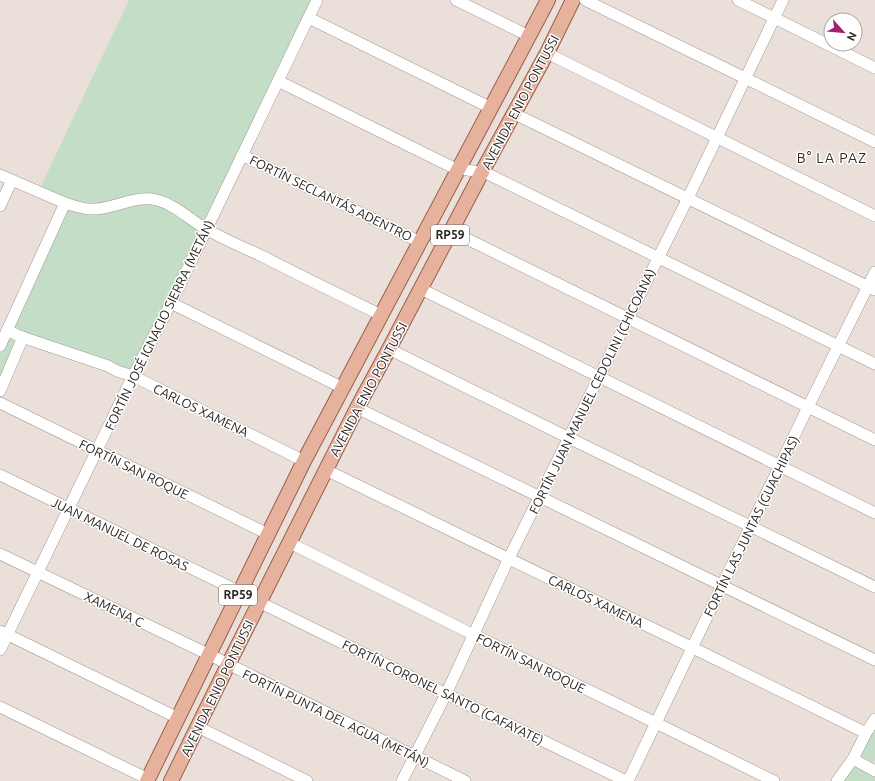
<svg xmlns="http://www.w3.org/2000/svg" width="875" height="781" font-family="Ubuntu,sans-serif">
<style>
.green{fill:#c4ddc7}
.lines{fill:none;stroke-linecap:round;stroke-linejoin:round}
.minor-casing{stroke:#a29891;stroke-width:12}
.major-casing{stroke:#995f49;stroke-width:16}
.minor{stroke:#fff;stroke-width:11}
.major{stroke:#e6b29e;stroke-width:14}
.labels{text-anchor:middle;stroke-width:3;stroke-linejoin:round;paint-order:stroke}
.shield{fill:#fff;stroke:#696765;stroke-width:1}
.shield-label{font-size:12px;font-weight:bold;fill:#292623}
.street-label{font-size:13px;fill:#292623;stroke:#fff}
.neighbourhood-label{font-size:14px;letter-spacing:1px;fill:#322a25;stroke:#fff}
</style>
<rect width="100%" height="100%" fill="#ebe0d9"/>
<g class="green">
<path d="M129,0H315L132,375L24,335L0,389V349L65,202L39,190Z"/>
<path d="M875,719V760L868,767L875,771V781H837Z"/>
</g>
<g class="lines">
<g class="minor-casing">
<g id="minor">
<path d="M456,0L529,36"/>
<path d="M585,0L745,78L875,142"/>
<path d="M738,0L875,68"/>
<path d="M309,18L491,108"/>
<path d="M547,53L875,216"/>
<path d="M278,81L452,167C464,171 478,170 490,175L875,364"/>
<path d="M515,114L875,290"/>
<path d="M242,155L420,242"/>
<path d="M0,175L65,203C74,206 85,210 95,209C116,208 135,195 157,200C176,205 190,220 206,229C225,240 245,248 264,257C303,277 342,296 381,315"/>
<path d="M0,206L12,180"/>
<path d="M451,231L875,440"/>
<path d="M421,289L875,513"/>
<path d="M171,303L343,388"/>
<path d="M7,330L19,336L108,366L117,371L133,376L304,461"/>
<path d="M0,346L65,203"/>
<path d="M389,349L569,438L875,587"/>
<path d="M0,391L23,337"/>
<path d="M0,403L268,534"/>
<path d="M357,408L875,660"/>
<path d="M326,470L693,648L866,733"/>
<path d="M0,475L240,592"/>
<path d="M290,543L474,635L656,723L774,781"/>
<path d="M0,554L216,658L465,781"/>
<path d="M259,602L446,694L626,781"/>
<path d="M0,631L178,718"/>
<path d="M0,650L133,376L171,303L317,0"/>
<path d="M0,707L148,779"/>
<path d="M198,727L307,781"/>
<path d="M853,759L875,771"/>
<path d="M402,781L446,694L509,558L688,198L783,0"/>
<path d="M628,781L808,407L875,272"/>
<path d="M837,781L853,759L866,733L875,719"/>
</g>
</g>
<g class="major-casing">
<g id="major">
<path d="M147,781L304,461L548,0"/>
<path d="M171,781L228,665L357,408L389,349L482,172L547,53L573,0"/>
</g>
</g>
<use href="#minor" class="minor"/>
<use href="#major" class="major"/>
</g>
<g class="labels">
<g class="shield">
<rect x="431" y="225" width="38" height="20" rx="3"/>
<rect x="219" y="585" width="38" height="20" rx="3"/>
</g>
<g class="shield-label">
<text x="450" y="239">RP59</text>
<text x="238" y="599">RP59</text>
</g>
<g class="street-label">
<text transform="translate(520 102) rotate(-62)" y="5">AVENIDA ENIO PONTUSSI</text>
<text transform="translate(331 198) rotate(26)" y="5">FORTÍN SECLANTÁS ADENTRO</text>
<text transform="translate(159 325) rotate(-64)" y="5">FORTÍN JOSÉ IGNACIO SIERRA (METÁN)</text>
<text transform="translate(368 389) rotate(-62)" y="5">AVENIDA ENIO PONTUSSI</text>
<text transform="translate(592 391) rotate(-64)" y="5">FORTÍN JUAN MANUEL CEDOLINI (CHICOANA)</text>
<text transform="translate(201 410) rotate(26)" y="5">CARLOS XAMENA</text>
<text transform="translate(134 469) rotate(26)" y="5">FORTÍN SAN ROQUE</text>
<text transform="translate(751 526) rotate(-64)" y="5">FORTÍN LAS JUNTAS (GUACHIPAS)</text>
<text transform="translate(120 534) rotate(26)" y="5">JUAN MANUEL DE ROSAS</text>
<text transform="translate(596 601) rotate(26)" y="5">CARLOS XAMENA</text>
<text transform="translate(114 609) rotate(26)" y="5">XAMENA C</text>
<text transform="translate(531 663) rotate(26)" y="5">FORTÍN SAN ROQUE</text>
<text transform="translate(217 688) rotate(-64)" y="5">AVENIDA ENIO PONTUSSI</text>
<text transform="translate(443 692) rotate(26)" y="5">FORTÍN CORONEL SANTO (CAFAYATE)</text>
<text transform="translate(336 718) rotate(26)" y="5">FORTÍN PUNTA DEL AGUA (METÁN)</text>
</g>
<g class="neighbourhood-label">
<text x="832" y="163">B° LA PAZ</text>
</g>
</g>
<g transform="translate(843 32) rotate(117)"><circle r="19" fill="#ffffff" stroke="#a9a8a7"/>
<path d="M0-3L7 15L0 10L-7 15Z" fill="#a32170"/>
<text y="-6" font-size="11" font-weight="bold" text-anchor="middle" fill="#292623">N</text>
</g>
</svg>
